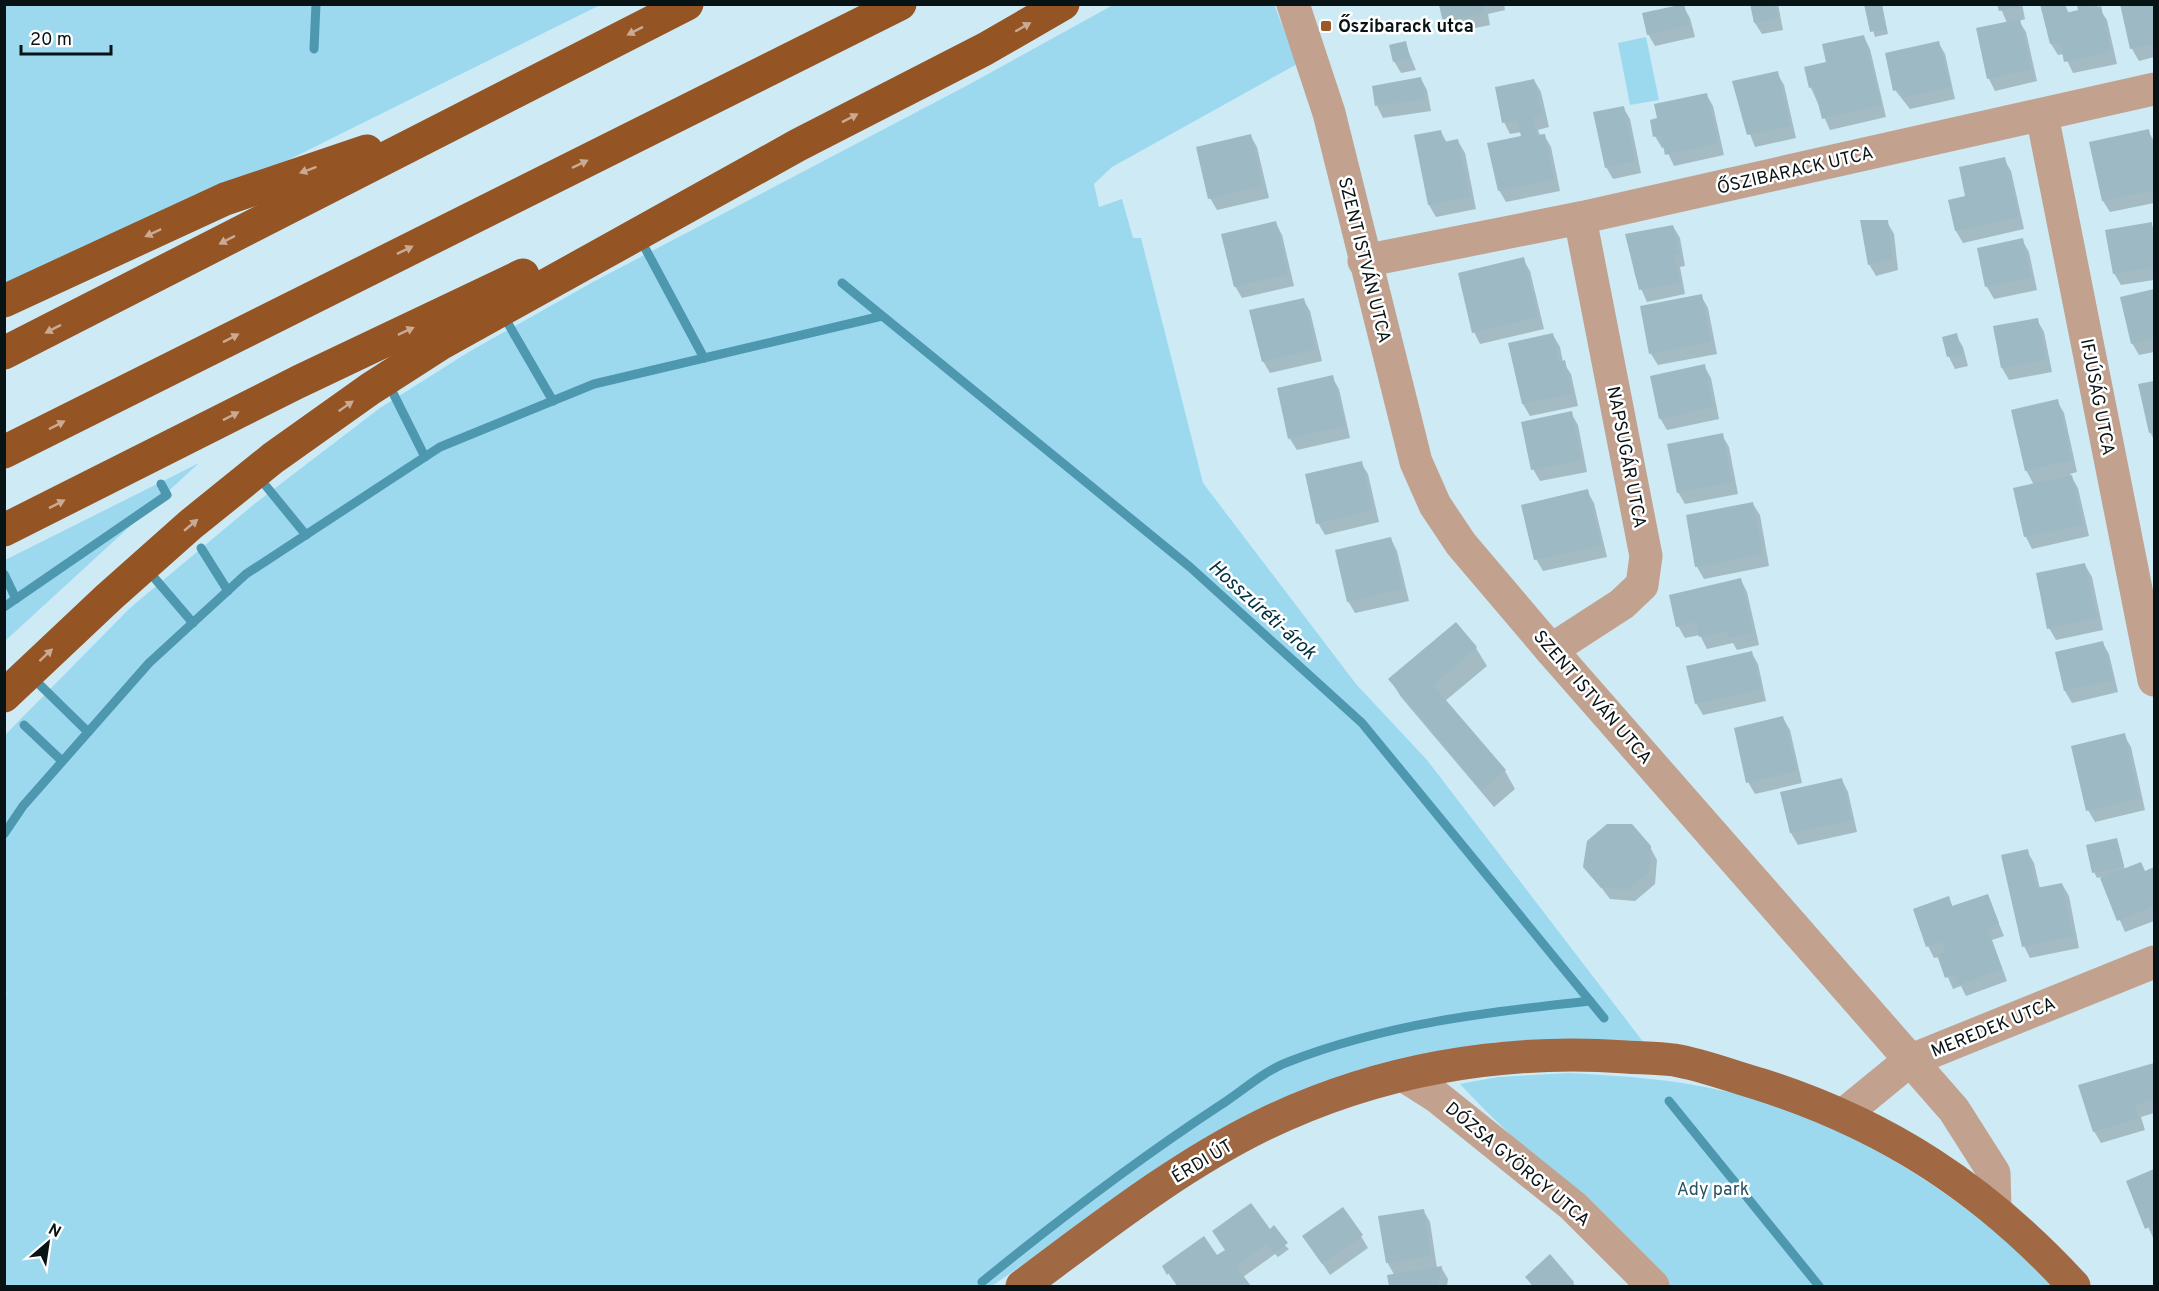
<svg xmlns="http://www.w3.org/2000/svg" width="2159" height="1291" font-family="Overpass,sans-serif">
<style>
.green{fill:#9cd9ef}
.shadow{fill:#0003}
.lines{fill:none;stroke-linecap:round;stroke-linejoin:round}
.stream{stroke:#4d97af;stroke-width:9}
.building{fill:#9db9c3}
.minor{stroke:#c2a28e;stroke-width:33}
.major{stroke:#a16943;stroke-width:33}
.highway{stroke:#945424;stroke-width:33}
.oneway{fill:#caaa92}
.poi-dot{fill:#9b5927;stroke:#fff;stroke-width:2}
.labels{text-anchor:middle;stroke-width:5;stroke-linejoin:round;paint-order:stroke}
.poi-label{font-size:18px;font-weight:bold;fill:#081316;stroke:#fff;text-anchor:start}
.street-label{font-size:18px;fill:#081316;stroke:#fff}
.park-label{font-size:18px;fill:#285463;stroke:#fff}
.water-label{font-size:20px;font-style:italic;fill:#01323f;stroke:#fff}
</style>
<rect width="100%" height="100%" fill="#cdeaf5"/>
<g class="green">
<path d="M1274,4L1297,64L1112,167L1094,184L1099,207L1122,199L1133,238H1141L1203,483L1356,684L1427,760L1644,1043L1597,1039L1497,1042L1393,1062L1143,1180L992,1286H5L4,997L9,991L5,995V735L130,608L253,505L380,408L467,353L593,282L968,85L1113,5Z"/>
<path d="M4,5H600L125,241L5,293Z"/>
<path d="M1646,37L1659,100L1630,105L1618,43Z"/>
<path d="M199,463L5,641V560Z"/>
<path d="M1570,1073C1622,1076 1673,1079 1724,1091C1819,1112 1920,1169 1994,1231C2015,1248 2035,1268 2055,1286H1671C1606,1213 1526,1156 1460,1084L1498,1077Z"/>
</g>
<g class="shadow">
<path d="M1441,4H1504L1505,10L1488,14L1490,25L1451,33L1444,21Z"/>
<path d="M1752,4H1778L1783,30L1762,34L1755,23Z"/>
<path d="M1865,4H1882L1888,34L1875,37Z"/>
<path d="M1999,4H2022L2025,19L2019,21L2026,32L2037,81L1995,91L1989,79L1978,30L2007,23Z"/>
<path d="M2042,4H2065L2069,14L2080,12L2078,4H2096L2107,20L2117,64L2073,73L2064,54L2058,55L2051,44Z"/>
<path d="M2154,4V57L2139,61L2132,49L2122,5Z"/>
<path d="M1683,6L1690,18L1695,37L1655,46L1648,34Z"/>
<path d="M1864,37L1870,49L1886,117L1830,130L1811,88L1828,63Z"/>
<path d="M1938,42L1945,54L1955,99L1910,109L1895,90Z"/>
<path d="M1405,43L1416,70L1401,73L1394,61Z"/>
<path d="M1777,73L1784,85L1796,138L1755,147L1745,121Z"/>
<path d="M1421,79L1427,90L1431,111L1383,118L1377,106Z"/>
<path d="M1534,80L1541,92L1549,127L1538,130L1540,136L1544,135L1551,147L1560,191L1506,202L1499,190L1523,137L1522,132L1510,134L1504,122Z"/>
<path d="M1706,94L1713,106L1724,155L1674,166L1665,147L1662,148L1655,136Z"/>
<path d="M1623,107L1630,119L1641,173L1613,179L1606,167Z"/>
<path d="M2148,131L2154,141V203L2110,212L2103,201Z"/>
<path d="M1441,132L1447,143L1458,141L1465,153L1476,209L1436,217L1429,205L1415,136Z"/>
<path d="M1250,135L1257,147L1269,198L1217,210L1210,198Z"/>
<path d="M2004,159L2011,171L2024,229L1963,243L1956,231L1949,201L1967,197Z"/>
<path d="M1887,222L1894,234L1898,270L1876,276L1869,264Z"/>
<path d="M1276,223L1282,235L1294,286L1242,298L1235,286Z"/>
<path d="M2151,223L2154,230V280L2121,285L2114,273Z"/>
<path d="M1673,226L1680,238L1685,266L1680,267L1685,294L1647,302L1635,275L1627,235Z"/>
<path d="M2022,240L2029,252L2037,290L1994,299L1987,287L1979,249Z"/>
<path d="M1523,259L1530,271L1544,329L1480,344L1474,332Z"/>
<path d="M2154,291V352L2139,355L2132,343L2122,298Z"/>
<path d="M1701,296L1708,308L1717,354L1658,365L1651,354Z"/>
<path d="M1303,299L1310,311L1322,361L1270,373L1263,361Z"/>
<path d="M2037,320L2044,332L2052,372L2009,380L2002,368Z"/>
<path d="M1553,335L1560,347L1563,362L1571,374L1578,406L1530,416L1523,404L1510,344Z"/>
<path d="M1956,335L1963,347L1968,366L1955,369L1949,357L1944,338Z"/>
<path d="M1704,366L1711,378L1719,419L1667,430L1660,418Z"/>
<path d="M1332,377L1339,389L1350,438L1297,450L1290,439Z"/>
<path d="M2154,382V440L2150,432L2140,386Z"/>
<path d="M2057,401L2064,413L2077,472L2070,474L2078,488L2089,536L2032,549L2026,537L2034,485L2026,470Z"/>
<path d="M1571,413L1578,425L1587,472L1540,481L1533,469Z"/>
<path d="M1722,435L1729,447L1738,494L1685,504L1678,492Z"/>
<path d="M1361,463L1368,474L1379,522L1325,535L1318,523Z"/>
<path d="M1587,491L1594,503L1607,557L1543,571L1536,559Z"/>
<path d="M1753,504L1760,515L1769,566L1704,579L1697,567L1687,516Z"/>
<path d="M1391,539L1397,551L1409,601L1355,613L1348,601Z"/>
<path d="M2085,565L2092,577L2103,630L2056,640L2049,628Z"/>
<path d="M1741,580L1747,592L1759,645L1737,650L1733,643L1707,649L1700,635L1685,638L1678,626Z"/>
<path d="M1456,624L1476,648L1487,666L1445,701L1505,771L1515,789L1494,807L1401,697L1390,679Z"/>
<path d="M2102,642L2109,654L2118,692L2072,703L2065,691Z"/>
<path d="M1751,652L1758,664L1766,701L1703,715L1696,703Z"/>
<path d="M1783,718L1790,730L1802,783L1755,794L1748,782Z"/>
<path d="M2124,735L2131,747L2145,810L2095,822L2088,810Z"/>
<path d="M1842,780L1848,792L1857,832L1798,845L1791,833L1782,793Z"/>
<path d="M2117,840L2125,870L2145,872L2154,868V921L2125,932L2101,877L2097,878L2094,872Z"/>
<path d="M1650,847L1657,860L1655,884L1635,901L1610,899L1585,866Z"/>
<path d="M2027,851L2034,863L2040,889L2062,884L2069,896L2079,948L2030,958L2024,946Z"/>
<path d="M1987,895L2004,936L1992,940L2007,981L1966,996L1961,986L1953,989L1939,957L1934,958L1928,946L1948,898L1953,907Z"/>
<path d="M2154,1064V1113L2141,1117L2145,1130L2101,1143L2094,1131L2080,1086Z"/>
<path d="M2154,1171V1240L2128,1182Z"/>
<path d="M1423,1210L1430,1222L1437,1268L1441,1267L1448,1279L1447,1286H1391L1389,1277L1395,1276L1387,1262Z"/>
<path d="M1269,1231L1289,1249L1278,1257L1275,1254L1243,1277L1250,1286H1177L1164,1267L1217,1257Z"/>
<path d="M1304,1236H1361L1368,1248L1330,1275Z"/>
<path d="M1527,1277L1573,1282L1575,1286H1532Z"/>
</g>
<g class="lines">
<g class="stream">
<path d="M314,49L316,4"/>
<path d="M645,248L704,358"/>
<path d="M842,283L1190,567L1362,723L1604,1018"/>
<path d="M506,320L553,401"/>
<path d="M393,393L425,457"/>
<path d="M266,486L306,535"/>
<path d="M201,548L228,591"/>
<path d="M4,574L16,599"/>
<path d="M151,574L193,623"/>
<path d="M4,607L167,495L161,484"/>
<path d="M39,684L88,732"/>
<path d="M24,725L62,761"/>
<path d="M4,834L23,806L149,663L246,574L440,447L594,384L882,316"/>
<path d="M1669,1101L1819,1286"/>
<path d="M982,1282C1058,1220 1137,1160 1219,1106C1241,1092 1264,1071 1288,1062C1385,1024 1487,1012 1590,1001"/>
</g>
</g>
<g class="building">
<path d="M1684,4L1689,25L1647,35L1642,13Z"/>
<path d="M1750,4H1775L1778,18L1754,23Z"/>
<path d="M1864,4H1881L1886,29L1870,32Z"/>
<path d="M1997,4H2019L2020,7L1999,11Z"/>
<path d="M2040,4H2064L2066,13L2078,10L2077,4H2093L2094,8L2101,6L2111,52L2064,62L2060,42L2050,44Z"/>
<path d="M2120,4H2154V44L2130,49Z"/>
<path d="M1439,5H1483L1485,13L1443,22Z"/>
<path d="M2020,19L2031,69L1987,79L1976,28Z"/>
<path d="M1864,35L1881,105L1822,119L1814,87L1809,88L1804,67L1826,62L1822,44Z"/>
<path d="M1406,41L1410,58L1393,62L1389,45Z"/>
<path d="M1939,41L1950,87L1902,98L1900,89L1893,91L1885,53Z"/>
<path d="M1778,71L1790,126L1747,135L1732,81Z"/>
<path d="M1421,77L1425,99L1375,106L1372,86Z"/>
<path d="M1534,79L1543,115L1533,118L1536,135L1545,134L1554,179L1498,191L1487,143L1521,136L1517,120L1502,123L1495,87Z"/>
<path d="M1707,93L1718,143L1665,155L1661,135L1653,137L1650,120L1657,118L1654,104Z"/>
<path d="M1624,106L1635,161L1605,168L1593,112Z"/>
<path d="M2149,129L2152,145L2154,144V190L2102,201L2089,142Z"/>
<path d="M1441,130L1444,142L1458,139L1470,197L1428,205L1414,135Z"/>
<path d="M1251,134L1263,186L1208,199L1196,147Z"/>
<path d="M2005,157L2019,217L1955,231L1948,200L1965,196L1959,167Z"/>
<path d="M1860,220H1888L1892,258L1868,265Z"/>
<path d="M1276,221L1288,274L1234,287L1221,234Z"/>
<path d="M2152,222L2154,267L2113,274L2105,230Z"/>
<path d="M1673,225L1680,254L1674,255L1680,283L1639,290L1625,234Z"/>
<path d="M2023,238L2031,278L1985,287L1977,248Z"/>
<path d="M1524,257L1538,317L1472,333L1458,273Z"/>
<path d="M2154,289V338L2131,344L2120,297Z"/>
<path d="M1702,294L1711,342L1649,354L1640,306Z"/>
<path d="M1304,298L1316,349L1262,362L1249,310Z"/>
<path d="M2038,318L2046,360L2001,368L1993,326Z"/>
<path d="M1553,333L1559,362L1565,360L1572,394L1522,404L1508,343Z"/>
<path d="M1957,333L1962,354L1947,357L1942,337Z"/>
<path d="M1705,364L1713,407L1659,419L1650,376Z"/>
<path d="M1333,375L1345,426L1288,439L1277,388Z"/>
<path d="M2154,381V432L2149,433L2138,384Z"/>
<path d="M2058,399L2072,460L2025,471L2011,410Z"/>
<path d="M1572,411L1581,460L1531,470L1521,422Z"/>
<path d="M1723,433L1732,482L1677,493L1667,444Z"/>
<path d="M1362,461L1373,510L1316,524L1305,474Z"/>
<path d="M2072,475L2083,525L2024,537L2013,488Z"/>
<path d="M1588,489L1601,545L1534,560L1521,505Z"/>
<path d="M1753,502L1763,554L1695,567L1686,515Z"/>
<path d="M1391,537L1403,589L1347,602L1335,550Z"/>
<path d="M2085,563L2097,618L2047,629L2036,573Z"/>
<path d="M1741,578L1753,633L1729,638L1727,631L1699,637L1696,622L1676,627L1669,595Z"/>
<path d="M1456,622L1477,647L1433,685L1506,770L1482,790L1388,679Z"/>
<path d="M2103,641L2113,680L2064,691L2055,652Z"/>
<path d="M1752,651L1761,689L1695,704L1686,666Z"/>
<path d="M1783,716L1797,771L1746,783L1734,728Z"/>
<path d="M2125,733L2139,798L2086,811L2071,746Z"/>
<path d="M1842,778L1851,820L1790,833L1780,792Z"/>
<path d="M1607,824H1632L1651,846L1649,872L1628,889L1601,888L1583,867L1587,841Z"/>
<path d="M2117,838L2124,866L2092,873L2086,845Z"/>
<path d="M2028,849L2036,888L2062,883L2073,936L2022,947L2001,855Z"/>
<path d="M2141,862L2145,871L2154,867V906L2117,921L2100,878Z"/>
<path d="M1988,894L1999,923L1987,928L2002,969L1958,985L1955,974L1945,978L1937,955L1946,952L1942,942L1926,947L1913,909L1949,896L1952,906Z"/>
<path d="M2154,1063V1099L2135,1105L2139,1118L2093,1132L2078,1085Z"/>
<path d="M2154,1169V1225L2145,1229L2126,1181Z"/>
<path d="M1251,1203L1270,1229L1274,1225L1288,1243L1273,1253L1267,1243L1236,1266L1251,1286H1179L1169,1273L1167,1275L1162,1266L1204,1236L1217,1255L1225,1250L1212,1231Z"/>
<path d="M1343,1207L1363,1235L1322,1264L1302,1236Z"/>
<path d="M1424,1209L1431,1256L1386,1263L1378,1216Z"/>
<path d="M1550,1254L1574,1282L1569,1286H1533L1525,1277Z"/>
<path d="M1442,1266L1438,1286H1389L1387,1275Z"/>
</g>
<g class="lines">
<g class="minor">
<path d="M1293,4L1329,113L1416,462L1435,505L1461,544L1551,650L1954,1110L1994,1173L1995,1208"/>
<path d="M2042,115L2154,680"/>
<path d="M1364,261L1580,218L2154,89"/>
<path d="M1551,650L1622,604L1642,585L1646,556L1580,218"/>
<path d="M1403,1075L1436,1096L1573,1206L1653,1286"/>
<path d="M1843,1115L1909,1061L2154,962"/>
</g>
<path class="major" d="M1022,1286C1099,1229 1177,1167 1263,1125C1376,1070 1502,1048 1626,1057C1642,1058 1658,1058 1674,1060C1703,1065 1731,1076 1759,1084C1886,1124 1985,1189 2074,1286"/>
<g class="highway">
<path d="M4,301L225,199L367,151"/>
<path d="M4,353L687,4"/>
<path d="M4,452L900,4"/>
<path d="M4,530L298,382L523,275"/>
<path d="M4,696L109,597L190,525L273,458L370,389L440,344L798,145L985,49L1063,4"/>
</g>
</g>
<defs><path id="oneway-solid" d="M-6-.8H1V-3.2L6.5 0L1 3.2V.8H-6Z" transform="scale(1.5)"/></defs>
<g class="oneway">
<use href="#oneway-solid" transform="translate(1023 27) rotate(-30)"/>
<use href="#oneway-solid" transform="translate(635 31) rotate(153)"/>
<use href="#oneway-solid" transform="translate(850 118) rotate(-27)"/>
<use href="#oneway-solid" transform="translate(580 164) rotate(-26)"/>
<use href="#oneway-solid" transform="translate(308 170) rotate(160)"/>
<use href="#oneway-solid" transform="translate(153 233) rotate(155)"/>
<use href="#oneway-solid" transform="translate(227 240) rotate(153)"/>
<use href="#oneway-solid" transform="translate(405 250) rotate(-26)"/>
<use href="#oneway-solid" transform="translate(53 329) rotate(153)"/>
<use href="#oneway-solid" transform="translate(406 331) rotate(-25)"/>
<use href="#oneway-solid" transform="translate(231 338) rotate(-27)"/>
<use href="#oneway-solid" transform="translate(346 406) rotate(-35)"/>
<use href="#oneway-solid" transform="translate(231 416) rotate(-27)"/>
<use href="#oneway-solid" transform="translate(57 425) rotate(-27)"/>
<use href="#oneway-solid" transform="translate(57 504) rotate(-27)"/>
<use href="#oneway-solid" transform="translate(191 525) rotate(-40)"/>
<use href="#oneway-solid" transform="translate(46 655) rotate(-43)"/>
</g>
<rect class="poi-dot" x="1320" y="20" width="12" height="12" rx="3"/>
<g class="labels">
<g class="poi-label">
<text x="1338" y="32">Őszibarack utca</text>
</g>
<g class="street-label">
<text transform="translate(1795 170) rotate(-13)" y="6">ŐSZIBARACK UTCA</text>
<text transform="translate(1365 260) rotate(76)" y="6">SZENT ISTVÁN UTCA</text>
<text transform="translate(2098 397) rotate(79)" y="6">IFJÚSÁG UTCA</text>
<text transform="translate(1627 457) rotate(79)" y="6">NAPSUGÁR UTCA</text>
<text transform="translate(1593 697) rotate(49)" y="6">SZENT ISTVÁN UTCA</text>
<text transform="translate(1993 1027) rotate(-22)" y="6">MEREDEK UTCA</text>
<text transform="translate(1202 1161) rotate(-31)" y="6">ÉRDI ÚT</text>
<text transform="translate(1518 1164) rotate(40)" y="6">DÓZSA GYÖRGY UTCA</text>
</g>
<g class="park-label">
<text x="1713" y="1195">Ady park</text>
</g>
<g class="water-label">
<text transform="translate(1263 609) rotate(42)" y="7">Hosszúréti-árok</text>
</g>
</g>
<rect width="2159" height="1291" fill="none" stroke="#081316" stroke-width="12"/>
<g transform="translate(48 1243) rotate(29)" stroke="#ffffff" stroke-width="4.5" paint-order="stroke">
<path d="M0-4.5L10 22L0 15L-10 22Z" fill="#081316"/>
<text y="-9" font-size="16" font-weight="bold" text-anchor="middle" fill="#081316">N</text>
</g>
<path d="M21 45v9h90v-9" fill="none" stroke="#081316" stroke-width="3"/>
<text x="30" y="45" font-size="18" fill="#081316" stroke="#ffffff" stroke-width="4.5" paint-order="stroke">20 m</text>
</svg>
